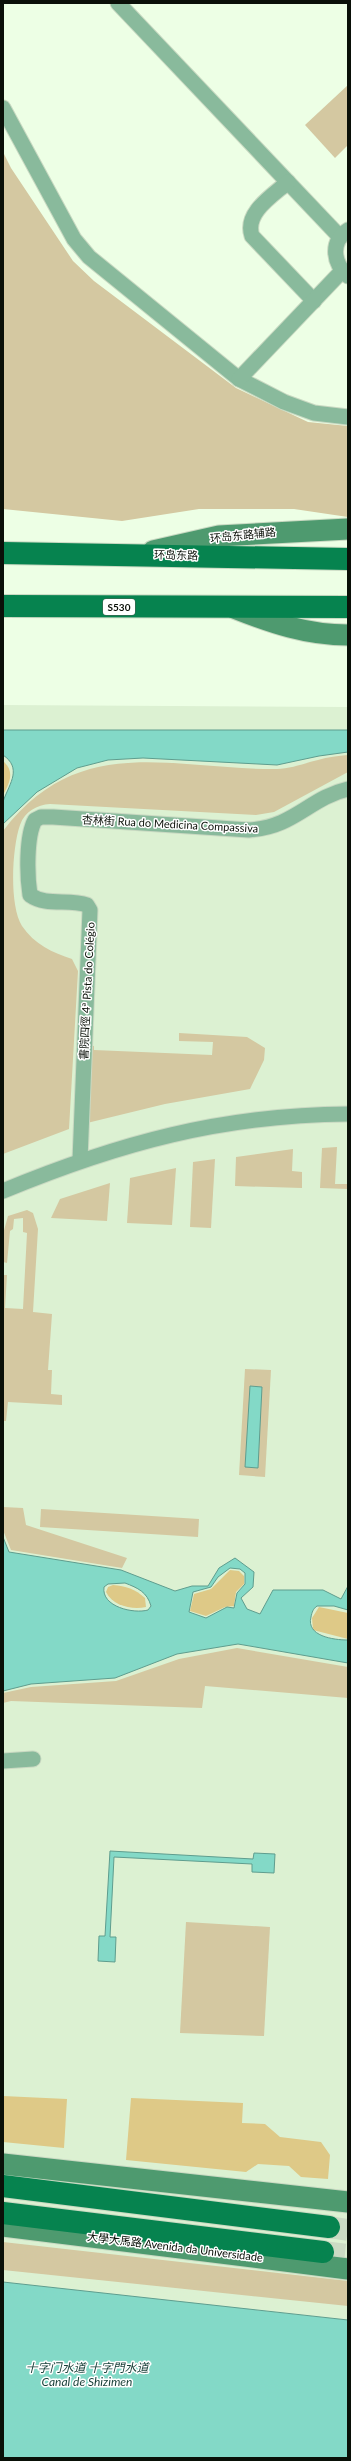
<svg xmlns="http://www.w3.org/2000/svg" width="351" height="2461" font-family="Lato,'Noto Sans SC',sans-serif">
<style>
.built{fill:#dcf1d2}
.green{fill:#d4c8a1}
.forest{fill:#dec987}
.water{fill:#83d9c7;stroke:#5f9d8e;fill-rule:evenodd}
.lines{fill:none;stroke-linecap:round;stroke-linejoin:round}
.primary-tunnel{stroke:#cbdbc4;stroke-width:22;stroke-dasharray:22 11;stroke-linecap:butt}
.minor-casing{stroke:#c9d9c2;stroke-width:17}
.secondary-casing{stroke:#c9d9c2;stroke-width:23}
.primary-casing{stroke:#c9d9c2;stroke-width:24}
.minor{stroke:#89ba9c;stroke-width:15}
.secondary{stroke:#4e9a6f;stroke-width:21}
.primary{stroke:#06834f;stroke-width:22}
.labels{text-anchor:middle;stroke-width:3;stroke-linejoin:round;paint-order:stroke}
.shield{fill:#fff;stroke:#545852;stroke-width:1}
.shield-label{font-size:10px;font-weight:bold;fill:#0a1008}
.street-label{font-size:11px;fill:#0a1008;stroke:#fff}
.water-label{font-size:12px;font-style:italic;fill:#163e37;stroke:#fff}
</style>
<rect width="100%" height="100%" fill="#edffe5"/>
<path class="built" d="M3,705L348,707V2320L3,2282Z"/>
<g class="green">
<path d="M348,85V145L335,158L305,125Z"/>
<path d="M3,152L11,168L73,261L94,281L236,388L308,422L348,426V517L294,509H199L122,521L3,509Z"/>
<path d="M348,755V772L274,812L256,815L50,804C37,805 25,811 20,825C12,848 9,905 22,926C34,944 53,953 72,959L78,971L69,1129L3,1154V831C80,731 171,770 277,769C290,769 305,763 318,760C328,757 338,756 348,755Z"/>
<path d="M179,1033L247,1037L265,1048L264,1060L250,1089L165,1104L87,1123L88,1045L94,1046V1050L212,1055L213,1042L179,1041Z"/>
<path d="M337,1147L335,1184H348V1189L320,1188L322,1148Z"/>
<path d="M293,1149L292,1171L302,1172V1188L235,1186L236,1157Z"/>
<path d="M215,1159L211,1228L190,1227L193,1162Z"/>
<path d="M176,1168L172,1225L127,1223L130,1178Z"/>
<path d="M110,1183L107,1221L51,1218L60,1199Z"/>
<path d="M27,1210L33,1213L38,1229L33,1312L52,1314L48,1370H52L51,1394L62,1395V1405L8,1402L6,1421H3V1275H7L5,1308L23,1309L27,1233L23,1232V1218L14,1219L13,1229L10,1231L7,1263L3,1262V1234L8,1216Z"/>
<path d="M245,1369L271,1370L265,1477L239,1475Z"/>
<path d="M3,1507L23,1508L26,1525L127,1558L122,1568L11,1550L3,1530Z"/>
<path d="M41,1509L199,1519L198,1537L40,1527Z"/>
<path d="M237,1648L348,1667V1698L205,1686L202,1708L11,1701L3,1703V1693L31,1687L116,1681L179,1659Z"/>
<path d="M186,1922L270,1927L264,2036L180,2033Z"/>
<path d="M3,2242L348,2281V2306L3,2270Z"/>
</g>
<g class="forest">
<path d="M3,761C15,771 10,783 3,795Z"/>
<path d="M230,1570L239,1571L244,1576V1584L236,1592L234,1606L225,1607L206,1616L190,1611L194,1594L211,1589Z"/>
<path d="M113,1585C126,1586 135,1589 145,1598L146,1607C132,1610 113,1606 106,1592L108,1587Z"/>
<path d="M319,1607L348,1613V1639L313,1630L312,1618Z"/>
<path d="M3,2096L67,2099L64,2148L3,2142Z"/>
<path d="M131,2098L243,2103L242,2123L265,2124L280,2137L321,2142L330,2155L328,2179L301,2177L289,2166L258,2164L246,2172L126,2160Z"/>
</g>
<g class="water">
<path d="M3,730H348V752L319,756L277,765L143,758L108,760L77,768L37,792L3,824C3,817 1,806 4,799C10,783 22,768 3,755Z"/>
<path d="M250,1386L262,1387L258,1468L245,1467Z"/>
<path d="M3,1537L9,1552L121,1570L175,1591L192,1586H208L219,1568L235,1558L254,1572L253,1587L241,1598L247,1609L260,1614L273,1590H323L341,1599L348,1586V1610L334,1606H317C313,1609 312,1612 311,1617C306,1636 333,1640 348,1640V1663L238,1644L177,1654L115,1678L31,1684L3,1691ZM230,1568L240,1569L245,1573V1584L237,1593L234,1608L227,1607L206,1618L189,1612L193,1592L211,1587L218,1577ZM125,1583C138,1588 147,1592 151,1606L148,1610C134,1614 101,1607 104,1587L108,1584Z"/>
<path d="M110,1851L253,1859L254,1853L275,1854L274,1873L252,1872V1864L114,1857L110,1937H116L115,1962L98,1961L99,1936H105Z"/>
<path d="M3,2282L348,2320V2458H3Z"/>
</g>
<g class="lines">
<g class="primary-tunnel">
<path d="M329,2227L348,2230"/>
<path d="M323,2252L348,2255"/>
</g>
<g class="minor-casing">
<g id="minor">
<path d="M118,3L340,237"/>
<path d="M3,108L74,239L89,257L239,379L284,402L314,413L348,417"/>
<path d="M288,182C272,196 244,213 252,236L314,301"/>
<path d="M348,230C330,242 333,263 348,276"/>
<path d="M239,379L342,271"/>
<path d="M80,1160L90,910L87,905C69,898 47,907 30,895C27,876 26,836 35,820L41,817H53L249,830C295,827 309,798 348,789"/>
<path d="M3,1191C119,1143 222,1115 348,1114"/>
<path d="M3,1761L33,1759"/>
</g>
</g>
<g class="secondary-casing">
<g id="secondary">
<path d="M153,551L219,536L348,529"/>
<path d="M234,608C272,623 307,635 348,635"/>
<path d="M3,2164L348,2202"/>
<path d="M3,2226L348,2269"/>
</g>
</g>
<g class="primary-casing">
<g id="primary">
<path d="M3,553L348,559"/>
<path d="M3,606L348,607"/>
<path d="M3,2186L329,2227"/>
<path d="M3,2213L323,2252"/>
</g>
</g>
<use href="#minor" class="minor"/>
<use href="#secondary" class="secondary"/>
<use href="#primary" class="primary"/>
</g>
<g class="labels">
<rect class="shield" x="103" y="599" width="32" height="16" rx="3"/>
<g class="shield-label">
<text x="119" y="611">S530</text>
</g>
<g class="street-label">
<text transform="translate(243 535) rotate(-6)" y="4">环岛东路辅路</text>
<text transform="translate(176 555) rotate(1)" y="4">环岛东路</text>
<text transform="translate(170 824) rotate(3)" y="4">杏林街 Rua do Medicina Compassiva</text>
<text transform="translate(87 991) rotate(-87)" y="4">書院四徑 4ª Pista do Colégio</text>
<text transform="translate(175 2247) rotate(7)" y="4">大學大馬路 Avenida da Universidade</text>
</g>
<g class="water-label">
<text x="87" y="2372">十字门水道 十字門水道<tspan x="87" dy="14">Canal de Shizimen</tspan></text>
</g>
</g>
<rect width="351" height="2461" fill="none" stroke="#0a1008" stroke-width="8"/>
</svg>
